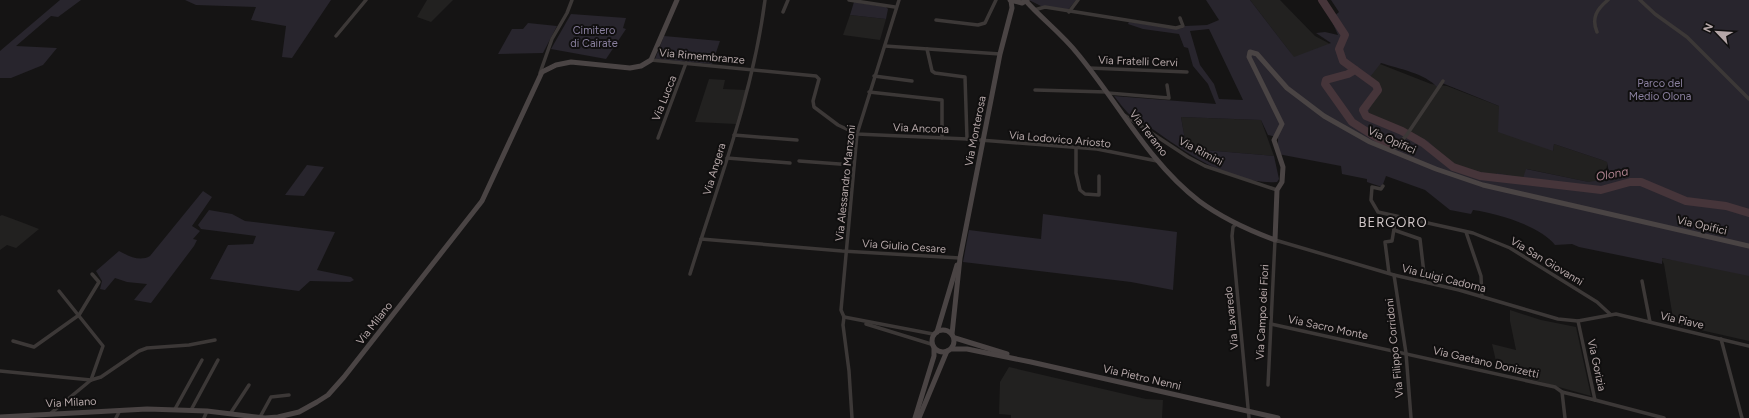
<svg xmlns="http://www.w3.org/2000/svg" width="1749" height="418" font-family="Figtree,sans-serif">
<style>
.built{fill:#222120}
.green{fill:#28252d;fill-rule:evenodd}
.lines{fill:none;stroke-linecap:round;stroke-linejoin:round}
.river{stroke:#46353a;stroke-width:8}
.street{stroke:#3c3837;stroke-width:3.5}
.secondary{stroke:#4a4444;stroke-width:5}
.labels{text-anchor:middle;stroke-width:4;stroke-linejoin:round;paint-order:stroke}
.park-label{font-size:11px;fill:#897f9e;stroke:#100f0f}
.street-label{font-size:11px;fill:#b5a7a8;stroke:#100f0f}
.water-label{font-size:12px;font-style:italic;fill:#ad818d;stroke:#100f0f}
.quarter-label{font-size:13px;letter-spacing:1px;fill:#d1c7c8;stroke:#100f0f}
</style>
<rect width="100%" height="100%" fill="#151414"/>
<g class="built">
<path d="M427,0H453L431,22L417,17Z"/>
<path d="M1250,0H1280L1315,36L1334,46L1431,84L1447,86L1499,106L1553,151L1554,144L1608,162L1605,173L1598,184L1527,169L1523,179L1497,173L1496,178L1450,164L1306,90L1290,52Z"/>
<path d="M850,15L886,19L880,40L843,35Z"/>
<path d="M709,79L725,80L723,89L746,90L736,124L695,122Z"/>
<path d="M1181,117L1261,120L1274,156L1204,150L1186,146Z"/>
<path d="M2,215L21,222L39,229L16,248L7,245L0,250V216Z"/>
<path d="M1661,258L1749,272V341L1674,324L1664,264Z"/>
<path d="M1510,310L1541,320L1576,327L1591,396L1498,370L1492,344L1516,350L1510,321Z"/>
<path d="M1009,367L1146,399L1163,400L1162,418H1011V415L999,414L1000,382Z"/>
</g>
<g class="green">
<path d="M60,0H81L58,17L51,16L16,46L57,48L43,65L11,78H0V51Z"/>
<path d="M185,0H331L292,58L282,57L286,26L251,20L256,7L196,5Z"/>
<path d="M1029,0H1076L1068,10L1041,6Z"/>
<path d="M1206,0H1250L1294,57L1331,43L1316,33L1325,32L1338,35L1331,19L1339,12L1331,0H1749V276L1662,258V264L1579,247L1572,244L1555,245C1541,226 1496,213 1473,210L1471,214L1450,210L1425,190L1386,176L1382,187L1367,182V179L1342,174L1341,166L1278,154V137L1268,135L1261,120L1181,117L1186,146L1204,150L1274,156L1279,179L1277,182C1230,185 1187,153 1151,128C1143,123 1134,119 1128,113C1123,108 1119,102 1114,96L1216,104L1208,84L1193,66L1188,48L1184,47L1179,34L1143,29L1128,24L1129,22L1177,29L1183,28L1185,26L1207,25L1219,20ZM1209,29L1243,100L1219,99L1214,84L1200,65L1190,31ZM1381,63C1399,69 1425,73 1438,88L1442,83L1499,106L1498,132L1553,151L1554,144L1602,160L1607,162L1610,178L1589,182L1526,169L1523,178L1497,173L1496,176L1451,164L1428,141L1368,113L1380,85L1370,77Z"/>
<path d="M854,2L886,7L888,9L886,19L850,15Z"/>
<path d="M571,14L626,18L623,28L626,29L606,59L551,49Z"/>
<path d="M528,23L557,26L543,53L498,54L512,29H523Z"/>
<path d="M664,36L720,41L712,64L655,59Z"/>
<path d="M307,165L324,167L304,196L285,195Z"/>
<path d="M203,191L212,197L192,226L200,231L193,239L197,240L194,246L151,303L134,300L147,284L127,282L115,278L105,290L100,289L102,281L96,271L119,251C128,256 140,262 150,256Z"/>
<path d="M209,210L232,214L245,221L335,232L317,270L351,277L354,280L350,282L310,281L299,291L210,279L228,245L253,244L256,236L201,229L198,225Z"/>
<path d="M1043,214L1177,232L1173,290L1131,282L963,262L969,230L1041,239Z"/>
</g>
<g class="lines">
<g class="river">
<path d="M1322,0L1345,35L1339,49L1343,61L1376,85L1378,90L1363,110L1366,116L1402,131L1423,143L1453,167L1480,176L1601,190L1630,182H1641L1686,201L1726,206L1749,213"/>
<path d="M1355,70L1348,74L1326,80L1325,84L1352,122L1391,147"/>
</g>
<g class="street">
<path d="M849,0L895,7"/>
<path d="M1640,0L1655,14L1687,37L1749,99"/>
<path d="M1034,10L1045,7L1176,28L1183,26L1180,18"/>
<path d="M783,12L788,0"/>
<path d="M1069,12L1078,0"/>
<path d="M936,20L978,25L985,23L996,0"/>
<path d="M1597,32C1591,18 1597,9 1608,0"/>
<path d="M336,36L366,0"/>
<path d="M885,46L1000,54"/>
<path d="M927,49L932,71L935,73L965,77L967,139"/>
<path d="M651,60L816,76L819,79L813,101L814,107L838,125L857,134L967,139L1097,149L1157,161"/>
<path d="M1089,68L1187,72"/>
<path d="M540,73L552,39L567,13L572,0"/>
<path d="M874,76L912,81"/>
<path d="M1035,90L1107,92"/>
<path d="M869,92L942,100V138"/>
<path d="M1108,93L1169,98L1167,85"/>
<path d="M1124,115L1188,157L1205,166L1277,190"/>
<path d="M734,135L797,140"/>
<path d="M658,138L686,63"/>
<path d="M1076,148V173L1080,190L1085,194L1099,195V176"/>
<path d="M1391,151L1406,136L1443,81"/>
<path d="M727,158L790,163"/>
<path d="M799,161L853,165"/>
<path d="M1383,186L1381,189L1372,187L1371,200L1378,212L1473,233L1510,248L1597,302L1610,314"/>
<path d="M1236,224L1233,227L1232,236L1249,418"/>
<path d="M1394,230L1420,239L1425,282"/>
<path d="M1466,232L1481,276L1482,297"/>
<path d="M701,239L842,251L960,258"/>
<path d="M1389,273L1385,242L1392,241L1396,217"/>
<path d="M690,274C718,184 753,94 765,0"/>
<path d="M1394,275L1406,353L1411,418"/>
<path d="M1642,281L1650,322"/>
<path d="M59,291L103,346L91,380"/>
<path d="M844,317L841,310L857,134L899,0"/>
<path d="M844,317L843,325L849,371L852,418"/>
<path d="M844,317L933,334"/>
<path d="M866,324L931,344"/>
<path d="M1271,324L1555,387L1562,392"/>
<path d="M1721,339L1742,418"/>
<path d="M13,341L34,347L79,315L99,282L92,274"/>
<path d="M0,371L91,380L101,377L139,351L147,348L189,345L215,340"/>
<path d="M1268,385L1275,240L1394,275L1459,290L1558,319L1578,321L1616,314L1749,346"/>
<path d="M1595,400L1664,418"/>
<path d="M175,409L202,360"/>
<path d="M191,410L218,360"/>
<path d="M51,413L91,380"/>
<path d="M230,414L249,385"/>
<path d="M260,417L271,397L289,395"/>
<path d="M116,418L120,410"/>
<path d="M204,418L207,411"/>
<path d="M1565,418L1562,392L1595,400L1578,321"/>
</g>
<g class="secondary">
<path d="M1010,0L1022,3L1027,0"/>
<path d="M1026,1C1042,19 1062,34 1077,53C1118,102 1148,162 1199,201C1222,218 1248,230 1275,240L1277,190L1282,182L1283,167L1274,140L1282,124L1249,57L1250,52L1257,54L1287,88L1324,116L1370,142L1436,169L1483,185L1749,246"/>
<circle cx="943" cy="341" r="11"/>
<path d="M937,332L957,265"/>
<path d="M952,334L960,258L1000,54L1012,8L1011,1"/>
<path d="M955,338L1007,354"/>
<path d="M952,349H967L1031,362L1278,418"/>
<path d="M0,417L147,409L207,411L265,418L278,417L299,412L317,402L328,395L344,377L482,201L542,72L556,65L571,62L630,68L641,66L651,60L677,0"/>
<path d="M915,418L934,356V348"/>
<path d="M919,418L947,351"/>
</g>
</g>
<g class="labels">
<g class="park-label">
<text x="594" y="34">Cimitero<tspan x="594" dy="13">di Cairate</tspan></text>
<text x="1660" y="87">Parco del<tspan x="1660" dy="13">Medio Olona</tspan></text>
</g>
<g class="street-label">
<text transform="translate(702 56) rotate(5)" y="4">Via Rimembranze</text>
<text transform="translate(1138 61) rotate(2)" y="4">Via Fratelli Cervi</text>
<text transform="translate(664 98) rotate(-68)" y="4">Via Lucca</text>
<text transform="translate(921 128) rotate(2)" y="4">Via Ancona</text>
<text transform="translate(975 131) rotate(-79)" y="4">Via Monterosa</text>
<text transform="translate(1149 133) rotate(52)" y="4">Via Teramo</text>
<text transform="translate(1060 139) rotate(5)" y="4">Via Lodovico Ariosto</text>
<text transform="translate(1392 140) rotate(24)" y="4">Via Opifici</text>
<text transform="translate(1201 151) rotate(28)" y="4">Via Rimini</text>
<text transform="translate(714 169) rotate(-73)" y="4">Via Angera</text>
<text transform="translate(845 183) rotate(-84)" y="4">Via Alessandro Manzoni</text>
<text transform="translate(1702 225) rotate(13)" y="4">Via Opifici</text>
<text transform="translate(904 246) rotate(4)" y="4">Via Giulio Cesare</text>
<text transform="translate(1547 261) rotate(31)" y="4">Via San Giovanni</text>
<text transform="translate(1444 278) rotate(14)" y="4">Via Luigi Cadorna</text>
<text transform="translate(1262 312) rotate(-87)" y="4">Via Campo dei Fiori</text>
<text transform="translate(1231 318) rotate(-96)" y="4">Via Lavaredo</text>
<text transform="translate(1682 320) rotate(13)" y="4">Via Piave</text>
<text transform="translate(374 323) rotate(-52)" y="4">Via Milano</text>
<text transform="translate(1328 327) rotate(12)" y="4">Via Sacro Monte</text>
<text transform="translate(1394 348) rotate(-96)" y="4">Via Filippo Corridoni</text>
<text transform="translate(1486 362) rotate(13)" y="4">Via Gaetano Donizetti</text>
<text transform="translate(1597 365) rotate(78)" y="4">Via Gorizia</text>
<text transform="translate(1142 377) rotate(13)" y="4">Via Pietro Nenni</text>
<text transform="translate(71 402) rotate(-3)" y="4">Via Milano</text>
</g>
<g class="water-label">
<text transform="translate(1612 174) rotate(-11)" y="4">Olona</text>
</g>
<g class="quarter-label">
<text x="1393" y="227">BERGORO</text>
</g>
</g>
<g transform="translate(1717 32) rotate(295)" stroke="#100f0f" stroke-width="3" paint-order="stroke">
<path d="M0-3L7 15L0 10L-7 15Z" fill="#b5a7a8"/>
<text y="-6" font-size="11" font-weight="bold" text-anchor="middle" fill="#b5a7a8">N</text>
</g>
</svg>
